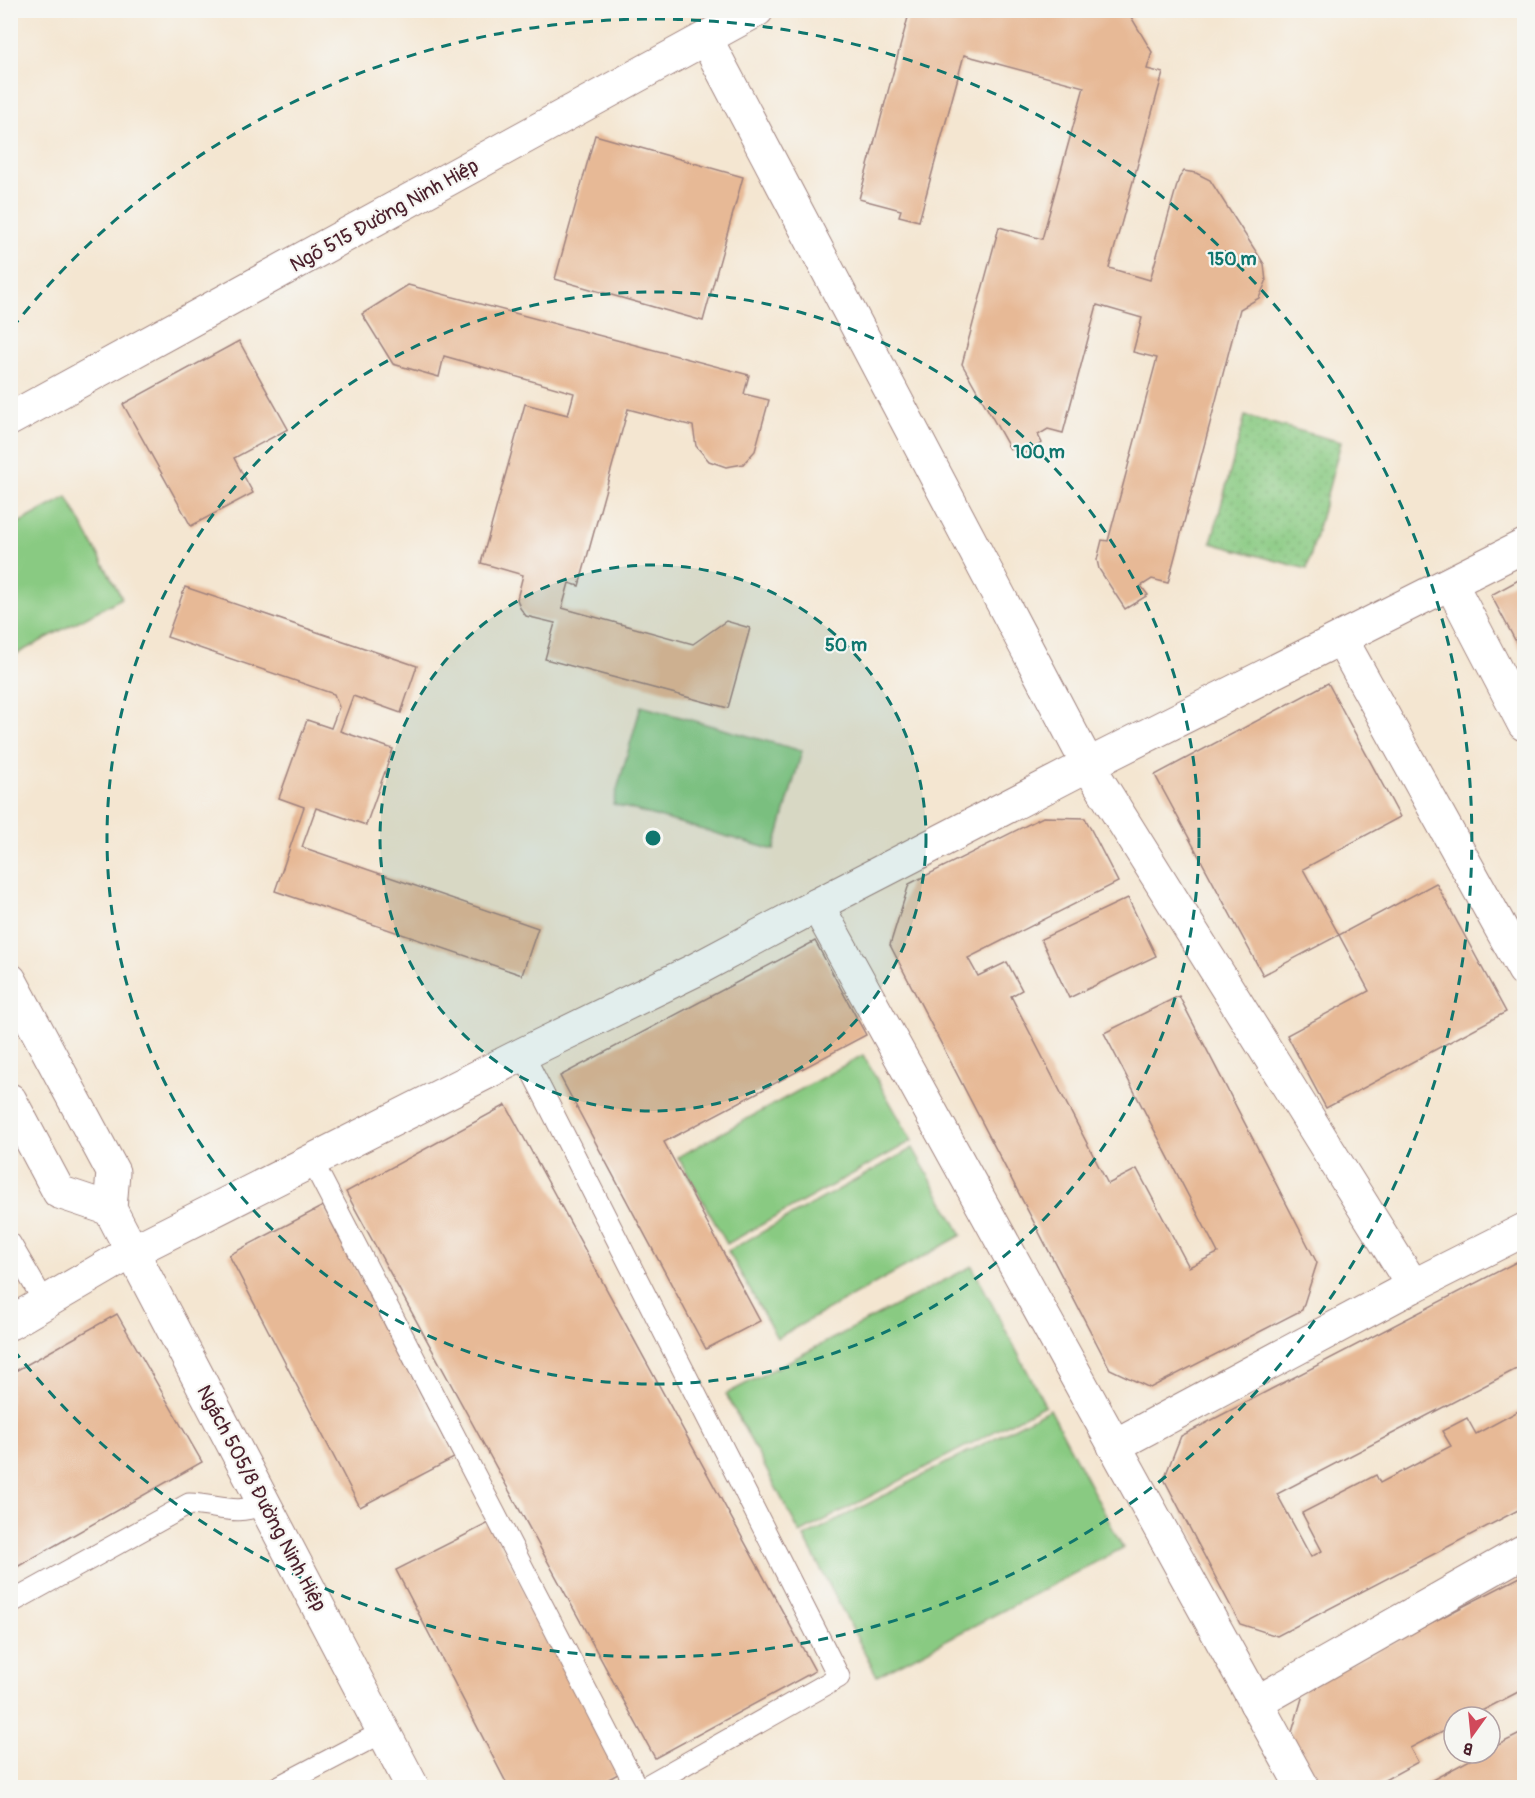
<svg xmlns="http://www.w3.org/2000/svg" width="1535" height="1798" font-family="Pangolin,sans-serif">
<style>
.green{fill:url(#green-dots);stroke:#6a7456;stroke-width:1.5}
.pitch{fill:#89ca82;stroke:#6a7456;stroke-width:1.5}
.building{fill:#e7b996}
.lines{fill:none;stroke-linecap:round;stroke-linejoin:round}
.lane-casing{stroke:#9f827e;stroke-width:23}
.street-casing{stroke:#9f827e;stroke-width:35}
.lane{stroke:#fff;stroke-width:21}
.street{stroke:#fff;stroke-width:33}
.ring{fill:none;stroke:#0f766e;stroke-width:3;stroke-dasharray:10 8}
.labels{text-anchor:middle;stroke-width:4.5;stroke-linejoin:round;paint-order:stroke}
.street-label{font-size:20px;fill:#4a1f2b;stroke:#f6f6f2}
.centre{fill:#0f766e;stroke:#f6f6f2;stroke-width:3}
.ring-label{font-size:18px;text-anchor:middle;font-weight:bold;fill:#0f766e;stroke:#f6f6f2;stroke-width:4.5;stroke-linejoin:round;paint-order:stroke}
</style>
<defs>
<pattern id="green-dots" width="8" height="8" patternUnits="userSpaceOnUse" patternTransform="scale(1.5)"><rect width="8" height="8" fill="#89ca82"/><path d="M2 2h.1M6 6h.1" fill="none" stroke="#78ad70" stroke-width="1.8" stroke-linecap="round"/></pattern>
</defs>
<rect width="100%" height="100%" fill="#f6f6f2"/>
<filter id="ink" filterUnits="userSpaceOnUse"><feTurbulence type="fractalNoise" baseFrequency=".0167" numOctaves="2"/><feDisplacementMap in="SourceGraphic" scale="12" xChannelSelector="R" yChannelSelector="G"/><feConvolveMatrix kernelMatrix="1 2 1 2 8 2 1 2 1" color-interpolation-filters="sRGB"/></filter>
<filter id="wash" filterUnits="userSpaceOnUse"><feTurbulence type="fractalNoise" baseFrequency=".008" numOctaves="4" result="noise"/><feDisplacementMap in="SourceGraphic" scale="24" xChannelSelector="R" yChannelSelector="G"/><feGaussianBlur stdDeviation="1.35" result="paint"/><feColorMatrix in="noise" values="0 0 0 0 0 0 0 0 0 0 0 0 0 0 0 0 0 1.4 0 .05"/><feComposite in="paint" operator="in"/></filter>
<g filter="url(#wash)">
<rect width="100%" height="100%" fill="#f4e6d1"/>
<path class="green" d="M1245,416L1341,442L1307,569L1211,543Z"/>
<g class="pitch">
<path d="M67,497L122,598L11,657V527Z"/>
<path d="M641,706L802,751L774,850L613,804Z"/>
<path d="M863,1055L912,1141L727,1244L678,1157Z"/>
<path d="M913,1148L962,1235L777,1338L728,1251Z"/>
<path d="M972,1266L1045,1405L800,1533L726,1394Z"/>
<path d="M1050,1409L1123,1548L877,1676L804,1537Z"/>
</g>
<g id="blocks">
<g class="building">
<path d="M910,10H1127L1152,52L1147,69L1163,73L1109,268L1150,280L1179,178L1184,171L1196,173L1210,180L1264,264L1266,282L1259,298L1240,309L1168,583L1152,579L1141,586L1148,595L1125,609L1099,569L1097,560L1102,540L1108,541L1157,358L1133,352L1142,318L1097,305L1063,433L1048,429L1038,435L1042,443L1026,453L1010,449L962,364L999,227L1042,239L1084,87L964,55L919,221L899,216L901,210L859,199Z"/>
<path d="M595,135L743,177L703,321L555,279Z"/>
<path d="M408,285L749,375L744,394L769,400L755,451L743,464L726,467L709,461L696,446L693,426L628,409L579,586L569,583L562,608L693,644L726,621L750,628L728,708L545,659L555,623L526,616L520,608L517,599L523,575L481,563L525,404L568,415L574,393L444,356L439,377L393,364L362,314Z"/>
<path d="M239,341L288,429L234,458L253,493L191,526L123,404Z"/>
<path d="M1524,577V657L1491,595Z"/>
<path d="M185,587L417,666L401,713L353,696L340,731L393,749L366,825L316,808L302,847L538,928L522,975L275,891L304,807L279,798L307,720L331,728L339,707L334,694L167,637Z"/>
<path d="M1328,683L1400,817L1303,869L1339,935L1263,975L1155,775Z"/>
<path d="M1043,817L1085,818L1118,882L968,958L978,976L1007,962L1022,990L1011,996L1108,1184L1137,1169L1189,1267L1218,1253L1104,1033L1179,996L1317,1263L1302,1310L1150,1388L1110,1369L890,945L909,884Z"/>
<path d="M1436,883L1506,1012L1326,1108L1287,1035L1369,991L1339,935Z"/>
<path d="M1128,898L1156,956L1069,998L1041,939Z"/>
<path d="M815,941L866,1035L664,1142L760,1321L706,1349L560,1076Z"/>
<path d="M506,1105L815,1671L655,1758L346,1192Z"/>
<path d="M323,1206L454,1458L360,1507L229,1255Z"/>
<path d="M1524,1258V1365L1277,1494L1311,1557L1322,1551L1302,1513L1376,1475L1380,1483L1451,1446L1442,1431L1467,1418L1476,1434L1524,1408V1507L1277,1636L1240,1624L1164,1479L1181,1436Z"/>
<path d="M117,1314L202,1462L10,1571V1374Z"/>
<path d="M489,1523L620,1773L592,1788H509L396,1570Z"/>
<path d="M1524,1575V1689L1470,1717H1454V1725L1410,1748L1418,1762L1370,1788H1316L1290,1739L1305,1688Z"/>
<path d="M1524,1732V1788H1417L1483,1753H1490V1749Z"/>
</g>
</g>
</g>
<g filter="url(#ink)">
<use href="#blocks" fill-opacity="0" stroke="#9f827e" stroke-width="1.5"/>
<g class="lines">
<g class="lane-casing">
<g id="lane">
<path d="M523,1054L839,1677L643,1788"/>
<path d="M312,1161L637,1788"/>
<path d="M10,1243L45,1303"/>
<path d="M10,1603L189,1504C218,1505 237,1517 264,1503"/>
<path d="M276,1788L383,1732"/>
</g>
</g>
<g class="street-casing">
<g id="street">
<path d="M706,39L1088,765L1413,1286"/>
<path d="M10,419L757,10"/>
<path d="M1451,584L1524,724"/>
<path d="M1341,639L1524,970"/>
<path d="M817,905L1303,1788"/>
<path d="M10,980L113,1172L110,1209L413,1788"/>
<path d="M10,1100L59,1192L110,1209"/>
<path d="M10,1323L133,1251L523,1054L695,970L817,905L1088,765L1524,546"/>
<path d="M1114,1446L1413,1286L1524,1230"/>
<path d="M1256,1703L1524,1551"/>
</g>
</g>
<use href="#lane" class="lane"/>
<use href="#street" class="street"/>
</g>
</g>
<circle cx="653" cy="838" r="273" fill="#0f766e" fill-opacity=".12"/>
<g class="ring">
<circle cx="653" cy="838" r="273"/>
<circle cx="653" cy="838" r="546"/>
<path d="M12 328A819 819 0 1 1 12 1348"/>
</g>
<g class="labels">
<g class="street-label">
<text transform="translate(384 215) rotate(-29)" y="7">Ngõ 515 Đường Ninh Hiệp</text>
<text transform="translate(262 1498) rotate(62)" y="7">Ngách 505/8 Đường Ninh Hiệp</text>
</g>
</g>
<circle cx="653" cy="838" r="9" class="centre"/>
<g class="ring-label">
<text x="1232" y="265">150 m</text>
<text x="1039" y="458">100 m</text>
<text x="846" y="651">50 m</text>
</g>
<rect width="1535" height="1798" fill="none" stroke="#f6f6f2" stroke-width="36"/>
<g transform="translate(1472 1735) rotate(195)"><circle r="28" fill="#f6f6f2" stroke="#b1a0a2" stroke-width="1.5"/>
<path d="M0-4.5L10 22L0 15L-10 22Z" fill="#d1495b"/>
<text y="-9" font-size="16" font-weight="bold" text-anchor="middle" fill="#4a1f2b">B</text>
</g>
</svg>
